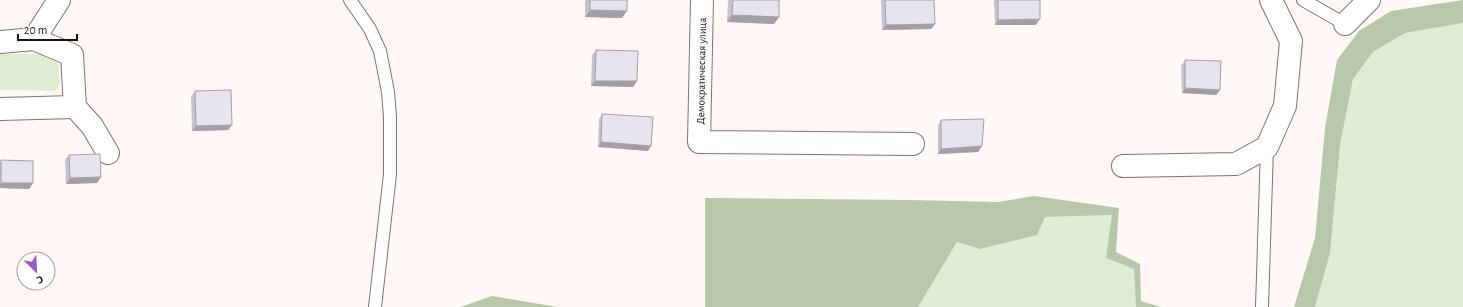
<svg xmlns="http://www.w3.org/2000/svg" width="1463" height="307" font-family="'Alegreya Sans',sans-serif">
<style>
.green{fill:#dfeed2}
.forest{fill:#b7c7a9}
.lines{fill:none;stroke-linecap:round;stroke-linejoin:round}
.lane-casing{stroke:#7d736d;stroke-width:14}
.street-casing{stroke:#7d736d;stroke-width:24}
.lane{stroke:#fff;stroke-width:12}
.street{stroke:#fff;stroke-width:22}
.wall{fill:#c7c3ce}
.shaded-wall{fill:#a29fa7}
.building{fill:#e7e3ef;stroke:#a29fa7}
.labels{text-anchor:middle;stroke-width:4;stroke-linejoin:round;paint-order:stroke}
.street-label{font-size:11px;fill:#181412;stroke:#fff}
</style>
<rect width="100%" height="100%" fill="#fff8f4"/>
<g class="green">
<path d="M1463,23V307H1315L1330,253L1340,145L1353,79L1373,52L1405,33Z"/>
<path d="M0,54H45L58,63L60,84L55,91L0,90Z"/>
<path d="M1113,215L1106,258L1135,269L1137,307H918L957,242L980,249L1037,235L1045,217Z"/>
</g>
<g class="forest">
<path d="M1463,0V23L1405,33L1373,52L1353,79L1340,145L1330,253L1315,307H1294L1315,238L1325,128L1337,60L1359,31L1391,11Z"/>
<path d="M1034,196L1119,208L1116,252L1140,264L1141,301L1161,307H1136L1134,269L1106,258L1112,215L1045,217L1037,235L980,249L957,242L918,307H705V198L908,200L998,202Z"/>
<path d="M492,296L558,307H460Z"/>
</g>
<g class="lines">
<g class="lane-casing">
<g id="lane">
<path d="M350,0L370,29L380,51L388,92L390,117V174L375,307"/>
<path d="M1303,0L1345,24"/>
<path d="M1262,307L1267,147"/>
</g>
</g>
<g class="street-casing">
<g id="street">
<path d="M702,0L699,142L913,144"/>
<path d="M1345,24L1369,0"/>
<path d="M34,39L72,55L75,107L92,126L108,153"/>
<path d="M0,42L34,39L59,0"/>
<path d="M0,109L75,107"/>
<path d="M1123,166L1236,164L1267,147L1285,106L1291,41L1271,0"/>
</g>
</g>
<use href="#lane" class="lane"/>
<use href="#street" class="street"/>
</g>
<g class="wall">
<path d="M585,0H627L622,18L585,17Z"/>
<path d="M728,0H779L774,24L727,22Z"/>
<path d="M881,0H934L935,24L931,29L882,30Z"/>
<path d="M994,0H1040L1036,25H995Z"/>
<path d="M596,50L637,81L633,87L591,86L592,55Z"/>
<path d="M1185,60L1220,90L1216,95L1182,93L1181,66Z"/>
<path d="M195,91L228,130L192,131L191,97Z"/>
<path d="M602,114L648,151L598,147L599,119Z"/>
<path d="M941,120L982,146L978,152L938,154V126Z"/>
<path d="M69,155L97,183L66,184L65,160Z"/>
<path d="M1,160L33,183L29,189L0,188V162Z"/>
</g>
<g class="shaded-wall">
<path d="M590,10L627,11L622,18L585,17Z"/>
<path d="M732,15L779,17L774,24L727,22Z"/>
<path d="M1040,19L1036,25H995L998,20Z"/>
<path d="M935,24L931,29L882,30L886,25Z"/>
<path d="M595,81H637L633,87L591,86Z"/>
<path d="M1185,88L1220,90L1216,95L1182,93Z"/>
<path d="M232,125L228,130L192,131L196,126Z"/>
<path d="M601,142L651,146L648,151L598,147Z"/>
<path d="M982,146L978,152L938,154L941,149Z"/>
<path d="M101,177L97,183L66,184L70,178Z"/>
<path d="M1,183H33L29,189L0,188V184Z"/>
</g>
<g class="building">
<path d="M590,0H627V11L590,10Z"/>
<path d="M733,0H779V17L732,15Z"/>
<path d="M885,0H934L935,24L886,25Z"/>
<path d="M998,0H1040V19L998,20Z"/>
<path d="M596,50L638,51L637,81H595Z"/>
<path d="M1185,60L1221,61L1220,90L1185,88Z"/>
<path d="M231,90L232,125L196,126L195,91Z"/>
<path d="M602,114L653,117L651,146L601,142Z"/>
<path d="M984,119L982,146L941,149V120Z"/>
<path d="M100,154L101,177L70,178L69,155Z"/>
<path d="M1,160L33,161V183H1Z"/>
</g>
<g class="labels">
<g class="street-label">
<text transform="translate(701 71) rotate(-89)" y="4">Демократическая улица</text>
</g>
</g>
<g transform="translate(36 271) rotate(156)"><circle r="19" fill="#ffffff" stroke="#a3a1a0"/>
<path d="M0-3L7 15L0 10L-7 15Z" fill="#9857cd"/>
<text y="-6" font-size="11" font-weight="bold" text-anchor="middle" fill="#181412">С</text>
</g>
<path d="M18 34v6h59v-6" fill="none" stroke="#181412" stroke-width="2"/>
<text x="24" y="34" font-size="12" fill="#181412" stroke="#ffffff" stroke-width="3" paint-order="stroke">20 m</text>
</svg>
